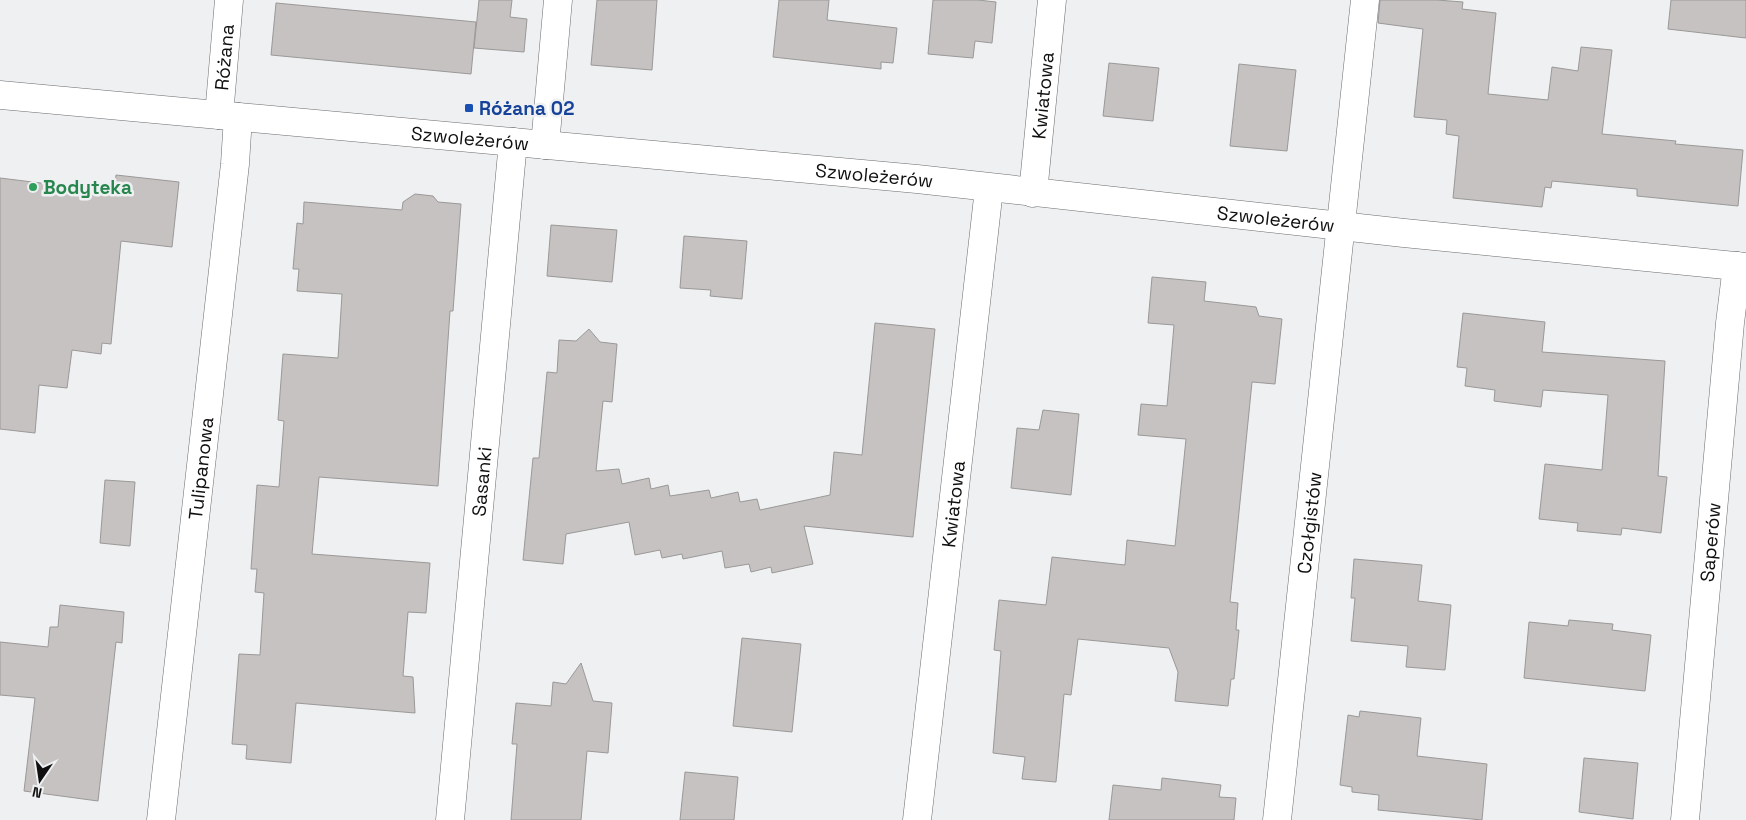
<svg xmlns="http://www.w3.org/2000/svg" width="1746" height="820" font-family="'Space Grotesk',sans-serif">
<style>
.building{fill:#c5c2c1;stroke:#9b9898}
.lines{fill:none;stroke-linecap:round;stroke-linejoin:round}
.street-casing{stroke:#6b6c6e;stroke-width:29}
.secondary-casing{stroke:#6b6c6e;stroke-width:29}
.street{stroke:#fff;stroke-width:28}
.secondary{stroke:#fff;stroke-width:28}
.transit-dot{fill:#1a4fb4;stroke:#eef0f2;stroke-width:2}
.leisure-dot{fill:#2e9e5b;stroke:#eef0f2;stroke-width:2}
.labels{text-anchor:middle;stroke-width:5;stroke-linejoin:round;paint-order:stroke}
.street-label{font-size:19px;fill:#0f0f10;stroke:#eef0f2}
.transit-label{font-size:19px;font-weight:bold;fill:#164399;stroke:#eef0f2;text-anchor:start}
.leisure-label{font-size:19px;font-weight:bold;fill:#27864d;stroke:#eef0f2;text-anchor:start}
</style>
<rect width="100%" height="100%" fill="#eef0f2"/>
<g class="building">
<path d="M479,0H512L510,17L527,19L524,52L474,48Z"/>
<path d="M597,0H657L652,70L591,65Z"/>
<path d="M779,0H829L827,20L897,28L893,63L881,62V69L773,57Z"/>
<path d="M933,0H978L996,2L992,43L975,41L973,58L928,54Z"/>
<path d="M1380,0H1437L1463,2L1462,9L1496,13L1488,94L1548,100L1552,67L1578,71L1581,47L1612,50L1602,134L1676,141L1675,144L1743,150L1738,206L1637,196V189L1552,181L1551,188L1545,187L1542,207L1453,198L1459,136L1446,134L1447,120L1414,117L1423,29L1378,23Z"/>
<path d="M1671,0H1746V38L1668,29Z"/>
<path d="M276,3L476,22L471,74L271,55Z"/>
<path d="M1109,63L1159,68L1153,121L1103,116Z"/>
<path d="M1239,64L1296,70L1287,151L1230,146Z"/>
<path d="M116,175L179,182L172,247L121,241L111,344L102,343L101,354L72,350L67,388L39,385L35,433L0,429V178L114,192Z"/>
<path d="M415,194L433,196L438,202L461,204L453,311H450L438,486L319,477L312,554L430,563L426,613L408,612L403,676L413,677L415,713L296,703L291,763L246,759L247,745L232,744L239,654L260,655L264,593L255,592L257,569H251L257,485L279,487L284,421L278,420L283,354L338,358L342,294L297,291L299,269H293L297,223L303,224L304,202L402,210L403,202Z"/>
<path d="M551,225L617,230L612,282L547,276Z"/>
<path d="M684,236L747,241L742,299L710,296L711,290L680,288Z"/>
<path d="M1152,277L1206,282L1204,301L1256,307L1259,316L1282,319L1275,384L1252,382L1230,602L1238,603L1236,630H1239L1234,679H1231L1228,706L1175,701L1178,672L1169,648L1078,639L1071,695L1064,694L1056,782L1022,779L1025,757L993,753L1001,651L994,650L999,600L1046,605L1052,557L1125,565L1127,540L1175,546L1186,439L1138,435L1141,404L1167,406L1174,325L1148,323Z"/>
<path d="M1463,313L1545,322L1542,352L1665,361L1658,476L1667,477L1661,533L1622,528L1621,535L1577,531L1578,523L1539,519L1545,464L1602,470L1608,395L1543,390L1541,407L1494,401L1495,390L1465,386L1467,368L1457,367Z"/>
<path d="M875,323L935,329L913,537L804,526L813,564L772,573L771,567L751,572L749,564L725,568L722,551L683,559L682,554L662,558L660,550L635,555L629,522L566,534L563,564L523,560L533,458H539L547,372L557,373L559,340L576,341L589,329L600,342L617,344L612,402L603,401L596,471L619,469L622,484L649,478L651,489L668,485L670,496L709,490L711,498L738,492L740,502L757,499L760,510L830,495L834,452L862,455Z"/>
<path d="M1043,410L1079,414L1071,495L1011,488L1017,428L1039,430Z"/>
<path d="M105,480L135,482L130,546L100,543Z"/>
<path d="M1354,559L1422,565L1418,601L1451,605L1445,670L1406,667L1408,646L1351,641L1355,598H1351Z"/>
<path d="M60,605L124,612L122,643L116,642L98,801L24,791L35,698L0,695V642L48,647L50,627H58Z"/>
<path d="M1569,620L1613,624L1612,630L1651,635L1645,691L1524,678L1529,622L1568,626Z"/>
<path d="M742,638L801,644L792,732L733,726Z"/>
<path d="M581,663L593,701L612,703L608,753L587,751L581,820H511L517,744H512L516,703L551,706L553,682L566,684Z"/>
<path d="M1360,711L1421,718L1417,756L1487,764L1482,820L1378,810L1379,795L1352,792V787L1340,785L1348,715L1359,717Z"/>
<path d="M1584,758L1638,763L1633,819L1579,812Z"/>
<path d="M685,772L738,777L734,820H680Z"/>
<path d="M1162,778L1221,785L1219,797L1236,798L1234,820H1109L1113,785L1161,790Z"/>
</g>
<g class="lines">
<g class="street-casing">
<g id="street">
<path id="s1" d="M219,115L229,0"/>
<path d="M545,145L558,0"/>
<path id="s2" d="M1033,193L1052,0"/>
<path id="s3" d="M161,820L235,164L238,117"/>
<path id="s4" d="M450,820L513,142"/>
<path id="s5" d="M1277,820C1306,547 1337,274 1365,0"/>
<path id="s6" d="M1685,820L1730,323L1737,266"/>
</g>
</g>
<g class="secondary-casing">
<g id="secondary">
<path id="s7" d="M0,95L917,179L1404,233L1746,267"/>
<path id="s8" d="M917,820L989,189"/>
</g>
</g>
<use href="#street" class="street"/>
<use href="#secondary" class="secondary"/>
</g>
<rect class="transit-dot" x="464" y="103" width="10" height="10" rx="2.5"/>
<circle class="leisure-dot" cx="33" cy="187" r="5"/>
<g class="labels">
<g class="street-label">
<text dy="7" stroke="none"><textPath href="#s1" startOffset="58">Różana</textPath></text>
<text dy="7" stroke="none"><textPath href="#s2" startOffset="98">Kwiatowa</textPath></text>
<text dy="7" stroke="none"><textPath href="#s7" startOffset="472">Szwoleżerów</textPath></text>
<text dy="7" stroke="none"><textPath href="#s7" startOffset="878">Szwoleżerów</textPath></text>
<text dy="7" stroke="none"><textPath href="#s7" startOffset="1282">Szwoleżerów</textPath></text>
<text dy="7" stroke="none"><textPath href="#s3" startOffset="354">Tulipanowa</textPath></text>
<text dy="7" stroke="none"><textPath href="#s4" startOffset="340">Sasanki</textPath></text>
<text dy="7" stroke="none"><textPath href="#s8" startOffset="318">Kwiatowa</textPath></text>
<text dy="7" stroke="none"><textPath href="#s5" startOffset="299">Czołgistów</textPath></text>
<text dy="7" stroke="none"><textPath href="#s6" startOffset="279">Saperów</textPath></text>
</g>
<g class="transit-label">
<text x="479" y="115">Różana 02</text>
</g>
<g class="leisure-label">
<text x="43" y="194">Bodyteka</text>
</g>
</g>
<g transform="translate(40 780) rotate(193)" stroke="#eef0f2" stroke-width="4" paint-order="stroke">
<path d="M0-4L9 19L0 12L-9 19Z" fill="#0f0f10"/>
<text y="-8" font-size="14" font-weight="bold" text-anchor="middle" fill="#0f0f10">N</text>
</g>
</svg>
